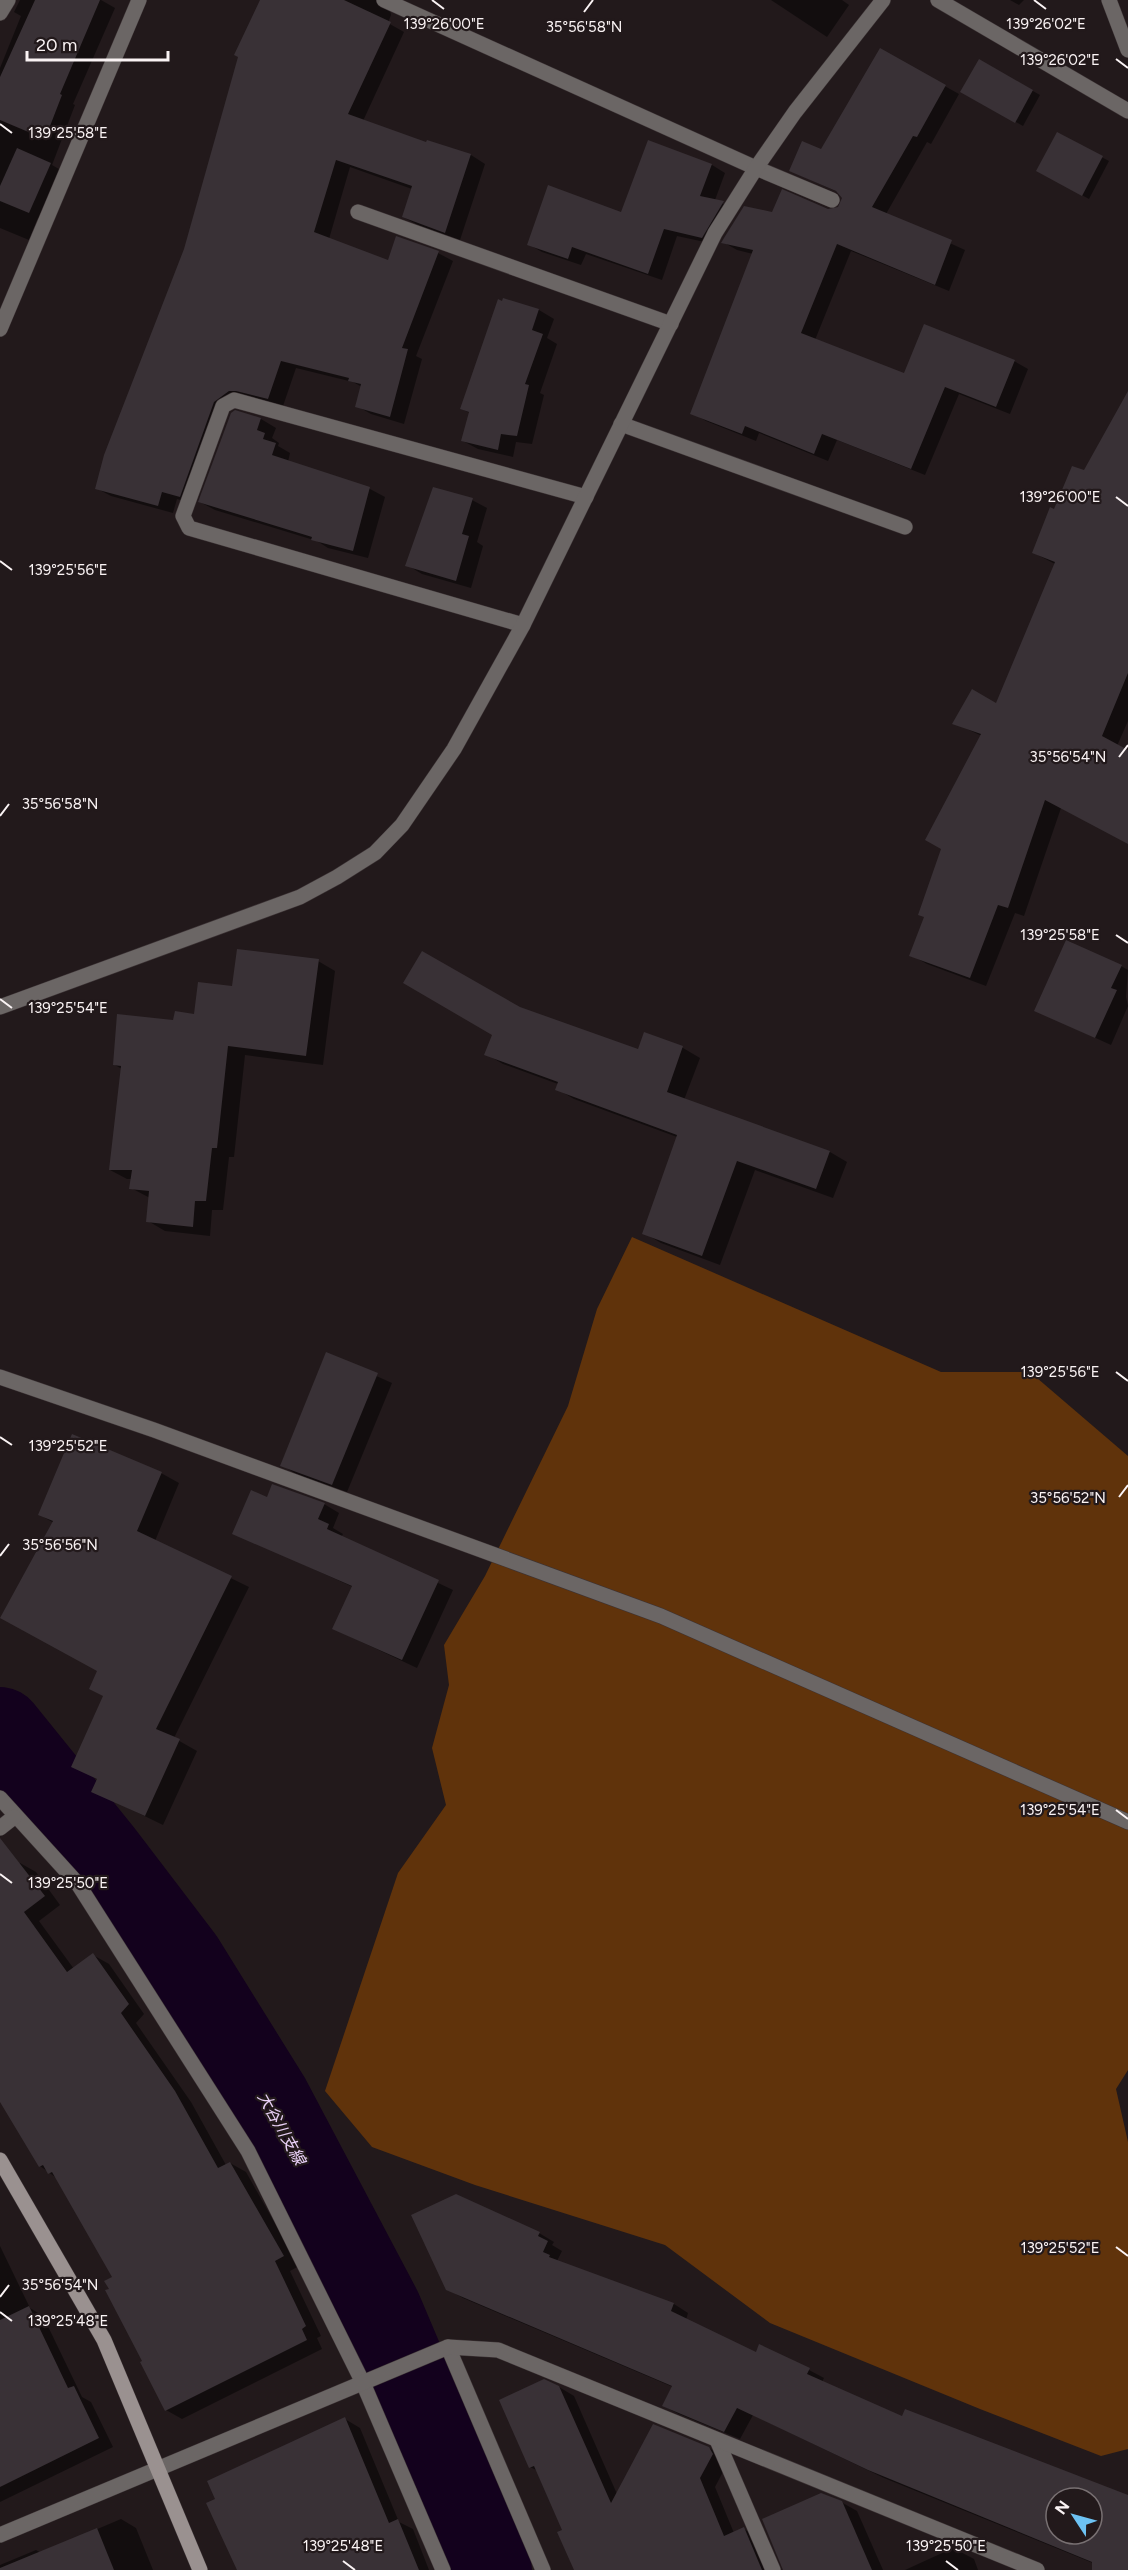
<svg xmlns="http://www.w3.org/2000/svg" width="1128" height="2570" font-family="Figtree,'Noto Sans JP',sans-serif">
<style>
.green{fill:#60330b}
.shadow{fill:#0007;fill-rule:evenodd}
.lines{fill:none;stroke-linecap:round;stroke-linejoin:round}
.river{stroke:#13011d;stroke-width:86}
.building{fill:#393136;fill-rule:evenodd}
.lane-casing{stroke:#3c3335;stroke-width:16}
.street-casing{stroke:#3c3335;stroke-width:16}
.secondary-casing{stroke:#3c3335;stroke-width:16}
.lane{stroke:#6b6665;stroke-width:15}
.street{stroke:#6b6665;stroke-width:15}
.secondary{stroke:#9a9190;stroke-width:15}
.ticks{fill:none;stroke:#faf3f4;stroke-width:2}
.labels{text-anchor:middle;stroke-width:4.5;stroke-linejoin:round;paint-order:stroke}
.water-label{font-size:16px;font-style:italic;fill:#e9d1f7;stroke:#22191b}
.ticks-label{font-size:15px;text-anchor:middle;fill:#faf3f4;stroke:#22191b;stroke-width:4.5;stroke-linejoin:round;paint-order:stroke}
</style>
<rect width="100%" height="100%" fill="#22191b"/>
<path class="green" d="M632,1237L941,1372H1030L1128,1456V2070L1116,2089L1128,2142V2449L1101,2456L980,2409L770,2323L665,2245L475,2185L372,2147L325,2091L398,1873L446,1805L432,1748L449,1685L444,1645L485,1576L568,1406L597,1309Z"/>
<g class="shadow">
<path d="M20,0H101L115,8L73,104L75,105L52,165L64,172L43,220L38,218L29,240L0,228V68L21,16L14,12Z"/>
<path d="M262,0H396L389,5L391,15L388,23L404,32L363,121L427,144L428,142L471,155L485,164L460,240L418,225L403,217L412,189L350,167L329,239L389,262L438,253L453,261L416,356L422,359L404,424L371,414L357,406L362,387L353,382L296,368L283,406L251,398L229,410L194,504L177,499L173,513L111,496L96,488L185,249Z"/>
<path d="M771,0H842L849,5L827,37Z"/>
<path d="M1010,0H1024L1019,5Z"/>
<path d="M887,54L959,94L931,144L927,142L886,214L965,250L949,291L851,251L815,340L905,375L1014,361L1028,369L1010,414L959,394L925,475L837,440L828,461L759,433L756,441L706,421L692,413L753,254L737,250L723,242L773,214L838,209L843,198L840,193L791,171L822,151Z"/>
<path d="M979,61L1040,95L1023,126L962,91Z"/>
<path d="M1058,134L1109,161L1089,199L1038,171Z"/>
<path d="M649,142L712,165L725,173L715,200L736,210L714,244L677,236L662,280L586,254L581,265L542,252L528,244L622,214Z"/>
<path d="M504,299L539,310L554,319L547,338L557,344L540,393L544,395L532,444L516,442L513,457L478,449L463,441L470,413L461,409Z"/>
<path d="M1128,394V721L1117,746L1128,752V843L1061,808L1024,916L1015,913L986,986L927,964L911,955L925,917L982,736L954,723L997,705L1055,564L1034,553L1055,510L1085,472Z"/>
<path d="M235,412L261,419L276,428L272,438L279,443L278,446L290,453L288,462L370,489L385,497L368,558L328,548L317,541L215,510L200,502Z"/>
<path d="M472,500L487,508L477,542L483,546L471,588L422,574L407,565Z"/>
<path d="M318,961L335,971L323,1065L245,1055L234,1157H229L223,1210H212L210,1236L165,1231L148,1221L150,1198L131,1188L132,1179H127L110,1170L122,1069L115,1065L174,1021L195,1015L233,988Z"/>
<path d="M1121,966L1128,970L1126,997L1128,1006L1111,1045L1041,1013Z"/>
<path d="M520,1008L639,1051L645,1034L683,1048L700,1058L684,1100L830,1152L847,1162L833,1198L755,1170L720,1265L661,1243L644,1233L677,1137L574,1099L557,1089L558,1084L503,1064L486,1054Z"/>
<path d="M327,1354L392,1383L347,1492L296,1474L282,1465Z"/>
<path d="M161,1473L179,1483L155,1541L249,1587L174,1738L197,1751L163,1825L93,1791L98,1780L73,1767L105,1696L54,1523L40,1515Z"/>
<path d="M268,1499L324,1504L339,1513L333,1528L343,1534L341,1537L453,1590L417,1668L334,1629L353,1587L234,1533Z"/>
<path d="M0,1860L16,1866L20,1863L36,1872L60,1905L39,1921L74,1969L93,1955L109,1964L144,2014L136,2023L191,2102L226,2165L230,2163L246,2172L299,2266L290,2271L321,2336L317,2338L322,2349L182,2419L166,2410L111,2289L114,2277L58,2179L40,2166L0,2099Z"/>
<path d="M539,2233L554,2242L552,2245L562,2251L557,2261L561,2263L674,2304L688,2313L686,2320L756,2354L809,2370L824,2378L822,2382L903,2418L1128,2497V2570H1110L884,2478L753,2415L740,2439L679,2414L664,2406L673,2387L463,2298L447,2289ZM1056,2498H1092V2534H1056Z"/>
<path d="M0,2246L30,2308L43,2316L82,2397L91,2402L113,2447L0,2502Z"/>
<path d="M559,2387L574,2396L617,2494L709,2448L724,2457L727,2464L715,2487L734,2533L744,2529L759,2538L774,2570H575L564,2531L538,2471L530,2467Z"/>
<path d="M345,2419L360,2428L399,2522L413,2529L429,2570H239Z"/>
<path d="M841,2502L857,2511L883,2570H784Z"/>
<path d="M121,2519L136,2528L153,2570H0V2565L36,2550L41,2553Z"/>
<path d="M953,2548L974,2559L978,2570H905Z"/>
</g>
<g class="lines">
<path class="river" d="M0,1730L101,1855L181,1960L268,2100L379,2310L489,2570"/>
</g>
<g class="building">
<path d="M35,0H100L60,94L62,95L45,139L0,120V77Z"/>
<path d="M260,0H344L391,22L348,114L426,142L427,140L471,154L445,233L402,217L412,186L336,160L314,232L388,260L396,236L439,251L402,348L408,349L390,417L355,407L361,384L348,381L349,378L281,361L268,399L236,391H229L214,402L180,497L162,492L158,506L95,489L104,455L184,249L238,57L234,55Z"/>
<path d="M880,48L946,85L917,137L913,136L872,207L952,240L935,285L837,244L801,333L904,373L924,324L1015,360L996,407L945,387L911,469L822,434L814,454L745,426L742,434L690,414L753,250L721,243L724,238L744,206L772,212L782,189L828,209L838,207L842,198L836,191L789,171L802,141L821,149Z"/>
<path d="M979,59L1033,90L1015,123L960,92Z"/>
<path d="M1057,132L1103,156L1082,196L1036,171Z"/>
<path d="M648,140L712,164L700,196L724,201L702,238L664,229L648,274L572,247L568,259L527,245L548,185L621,212Z"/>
<path d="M17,148L51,163L29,213L0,201V186Z"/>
<path d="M503,298L539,309L532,330L543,334L525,384L529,385L517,436L501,434L498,450L461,441L469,412L460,409L498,299L502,301Z"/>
<path d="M1128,391V673L1102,736L1128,750V844L1045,800L1008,908L998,905L970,978L909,956L924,917L918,915L941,849L925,840L981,734L952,724L972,689L996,703L1055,562L1032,553L1050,507L1054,509L1072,466L1084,470Z"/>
<path d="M235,410L261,418L257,430L265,433L263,439L276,443L272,455L370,487L353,551L311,540L312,537L198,502L231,413Z"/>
<path d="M433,487L473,498L462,534L469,536L456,581L405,566Z"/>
<path d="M1066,940L1122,965L1111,988L1117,990L1095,1038L1034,1011Z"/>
<path d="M237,949L319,959L306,1056L228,1046L217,1148H212L206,1201H195L193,1227L146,1222L149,1191L129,1189L132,1170H109L121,1066L113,1065L117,1014L173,1020L175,1011L194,1014L198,982L232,986Z"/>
<path d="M422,951L520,1007L638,1049L644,1032L683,1046L667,1092L830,1151L816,1189L737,1161L702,1256L642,1234L677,1135L555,1090L558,1082L484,1055L492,1035L403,983Z"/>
<path d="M326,1352L378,1373L332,1485L280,1466Z"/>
<path d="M72,1434L162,1472L137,1531L232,1576L156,1729L180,1739L145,1816L91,1792L97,1779L71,1767L103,1696L89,1689L97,1671L0,1618L53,1521L38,1515Z"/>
<path d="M272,1484L325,1503L318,1519L329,1524L327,1529L439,1580L402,1660L332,1629L352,1586L232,1534L251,1490L267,1497Z"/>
<path d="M0,1838L45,1896L24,1912L67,1972L93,1953L129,2004L121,2013L175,2091L218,2168L230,2162L284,2256L275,2261L306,2326L302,2329L307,2340L165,2411L140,2362L142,2361L105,2290L109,2289L104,2281L112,2277L52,2172L48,2174L43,2165L39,2167L0,2102Z"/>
<path d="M456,2194L540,2232L538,2236L548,2241L543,2252L550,2255L549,2257L674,2303L671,2311L756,2352L759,2344L810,2368L807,2374L902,2416L905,2409L1128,2495V2570H1092V2562L868,2470L737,2408L724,2432L662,2406L672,2386L446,2290L411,2215ZM1056,2498H1092V2534H1056Z"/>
<path d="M29,2306L68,2388L74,2386L99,2438L0,2487V2320Z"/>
<path d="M544,2379L559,2386L611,2503L653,2424L709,2447L713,2454L700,2478L724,2536L744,2527L762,2570H574L557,2532L562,2530L534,2466L529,2468L499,2400Z"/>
<path d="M345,2417L389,2523L398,2519L419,2570H237L206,2503L215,2499L207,2481Z"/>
<path d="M821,2493L842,2501L872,2570H783L762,2519Z"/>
<path d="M97,2528L114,2570H0V2568Z"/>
</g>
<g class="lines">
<g class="lane-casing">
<g id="lane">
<path d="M384,0L756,168L832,200"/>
<path d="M1109,0L1128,50"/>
<path d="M358,212L671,324"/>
<path d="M0,329L139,0"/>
<path d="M621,424L905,527"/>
<path d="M523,625L189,528L183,516L223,406L234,400L586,497"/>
</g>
</g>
<g class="street-casing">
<g id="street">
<path d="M938,0L1128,111"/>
<path d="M0,13L8,0"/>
<path d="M0,1007L300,897L337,877L375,853L402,825L454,749L523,625L715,233L756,168L795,112L883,0"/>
<path d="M0,1377L154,1430L661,1616L1128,1822"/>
<path d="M0,1798L78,1884L248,2151L363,2383L443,2570"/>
<path d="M0,1828L14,1817"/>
<path d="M448,2347L543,2570"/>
<path d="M717,2440L773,2570"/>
<path d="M0,2535L448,2347L498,2350L1037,2570"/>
</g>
</g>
<g class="secondary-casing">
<path id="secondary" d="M0,2160L104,2340L200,2570"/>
</g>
<use href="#lane" class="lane"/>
<use href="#street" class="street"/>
<use href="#secondary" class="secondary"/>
</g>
<path class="ticks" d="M432,0L444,9M1034,0L1046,9M584,12L593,0M1116,59L1128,68M0,124L12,133M1116,497L1128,506M0,561L12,570M1119,757L1128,745M0,816L9,804M1116,935L1128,943M0,999L12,1008M1116,1372L1128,1381M0,1437L12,1445M1119,1497L1128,1485M0,1556L9,1544M1116,1810L1128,1819M0,1874L12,1883M1116,2247L1128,2256M0,2297L9,2285M0,2312L12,2321M343,2561L355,2570M946,2561L958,2570"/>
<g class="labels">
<g class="water-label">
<text transform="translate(282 2128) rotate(61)" y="6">大谷川支線</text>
</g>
</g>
<g class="ticks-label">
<text x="1046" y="29">139°26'02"E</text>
<text x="444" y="29">139°26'00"E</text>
<text x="584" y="32">35°56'58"N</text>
<text x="1060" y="65">139°26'02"E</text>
<text x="68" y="138">139°25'58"E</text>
<text x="1060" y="502">139°26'00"E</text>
<text x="68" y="575">139°25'56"E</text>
<text x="1068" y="762">35°56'54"N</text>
<text x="60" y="809">35°56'58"N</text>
<text x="1060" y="940">139°25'58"E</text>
<text x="68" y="1013">139°25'54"E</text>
<text x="1060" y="1377">139°25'56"E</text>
<text x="68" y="1451">139°25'52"E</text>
<text x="1068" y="1503">35°56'52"N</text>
<text x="60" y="1550">35°56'56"N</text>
<text x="1060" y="1815">139°25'54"E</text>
<text x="68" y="1888">139°25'50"E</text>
<text x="1060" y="2253">139°25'52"E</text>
<text x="60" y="2290">35°56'54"N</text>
<text x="68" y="2326">139°25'48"E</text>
<text x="343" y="2551">139°25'48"E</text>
<text x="946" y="2551">139°25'50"E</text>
</g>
<g transform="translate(1074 2516) rotate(306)"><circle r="28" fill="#22191b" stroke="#787072" stroke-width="1.5"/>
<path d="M0-4.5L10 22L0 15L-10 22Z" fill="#6dc2f3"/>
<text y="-9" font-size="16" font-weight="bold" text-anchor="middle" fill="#faf3f4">N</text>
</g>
<path d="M27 51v9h141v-9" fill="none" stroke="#faf3f4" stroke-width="3"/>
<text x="36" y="51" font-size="18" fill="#faf3f4" stroke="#22191b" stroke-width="4.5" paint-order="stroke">20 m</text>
</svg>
